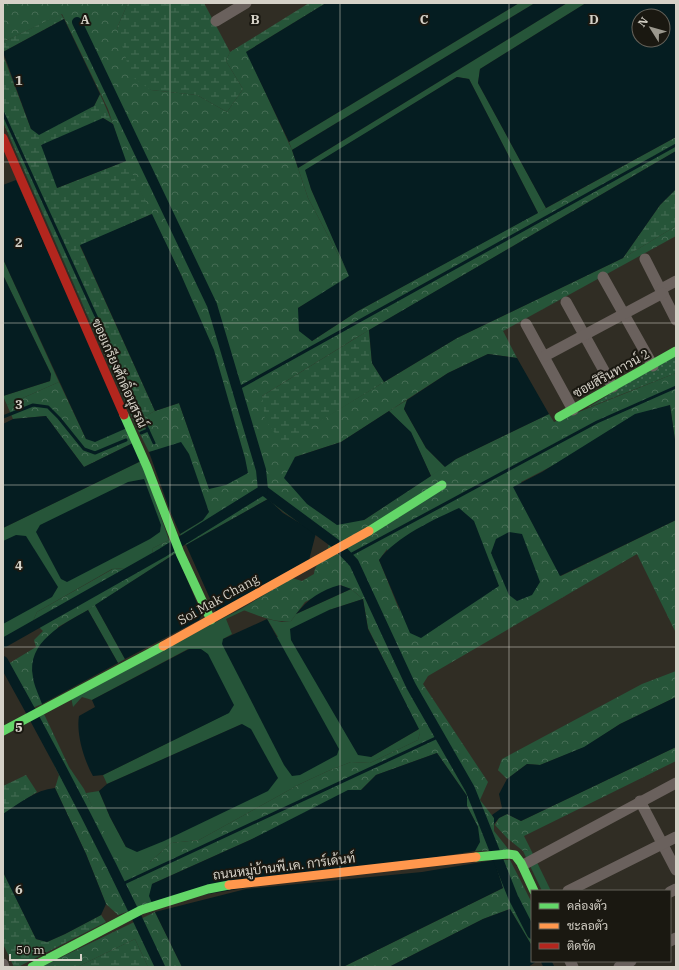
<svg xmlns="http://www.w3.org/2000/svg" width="679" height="970" font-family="'IBM Plex Serif',Sarabun,serif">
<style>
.grass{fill:#265539}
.forest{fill:url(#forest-crowns);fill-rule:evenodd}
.wetland{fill:url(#wetland-marsh)}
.park{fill:url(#park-dots)}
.water{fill:#051d21;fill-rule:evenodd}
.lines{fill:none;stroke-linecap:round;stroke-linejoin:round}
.stream{stroke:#051d21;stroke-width:3}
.canal{stroke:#051d21;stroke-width:10}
.street{stroke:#6a615d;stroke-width:11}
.fast{stroke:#63d668;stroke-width:9}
.slow{stroke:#ff974d;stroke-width:9}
.jam{stroke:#b3261e;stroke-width:9}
.grid{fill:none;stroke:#d5d1c7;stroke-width:1;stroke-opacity:0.55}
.labels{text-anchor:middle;stroke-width:4;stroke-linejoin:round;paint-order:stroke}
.street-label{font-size:13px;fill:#d5d1c7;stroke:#1a1811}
.grid-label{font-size:13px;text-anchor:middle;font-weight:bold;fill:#d5d1c7;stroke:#1a1811;stroke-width:4;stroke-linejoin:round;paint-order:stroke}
</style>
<defs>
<pattern id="forest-crowns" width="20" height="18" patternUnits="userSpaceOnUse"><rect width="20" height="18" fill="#265539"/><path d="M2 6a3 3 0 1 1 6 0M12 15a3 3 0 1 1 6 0" fill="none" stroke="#456c54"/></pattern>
<pattern id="wetland-marsh" width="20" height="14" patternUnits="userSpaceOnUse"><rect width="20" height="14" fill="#265539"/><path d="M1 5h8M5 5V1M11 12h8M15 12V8" fill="none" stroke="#456c54"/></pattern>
<pattern id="park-dots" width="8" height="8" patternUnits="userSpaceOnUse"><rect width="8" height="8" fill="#265539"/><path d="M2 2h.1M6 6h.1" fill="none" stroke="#456c54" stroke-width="1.8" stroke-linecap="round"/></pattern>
</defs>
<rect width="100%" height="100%" fill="#302d24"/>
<g class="grass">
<path d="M519,3H535L292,150L289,142Z"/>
<path d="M567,3H586L480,69L478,83L546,208L538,213L469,79L457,77L306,170L311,189L350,277L308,198L298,168Z"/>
<path d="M3,259L59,382L7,405L3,396L50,381L51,374L3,275Z"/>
<path d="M407,400L404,409L426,448L445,467L431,476L411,433L389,411Z"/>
<path d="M141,461L169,540L153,548L152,555L126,568L112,569L37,612L33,621L3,639V528Z"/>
<path d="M351,589L363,599L329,610L371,757L419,729L420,733L418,740L370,763L351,762L328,771L300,784L199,840L171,843L150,862C142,862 126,865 119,859C108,849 93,808 86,793L99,791L110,817L126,847L242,724L107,784L103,775L228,713L188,649L92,700L82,697L73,707L71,697L241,609L245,610L226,619L232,634L223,639L278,637L267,619L282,622L291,621L296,614Z"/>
<path d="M95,605L125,659L118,663L88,610Z"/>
<path d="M531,850L551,891H542L523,851Z"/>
</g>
<g class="forest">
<path d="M3,3H128L117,28L151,90L197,95L227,112L243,89L226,61L230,52L243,44L292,150L308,198L350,277L298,308L312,341L358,311L676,137V151L354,339L262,396L283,443L457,338L623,258L676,226V236L503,331L517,358L488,354L448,373L341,442L295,457L364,520L456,459L549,414L554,422L676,373V447L670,405L521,482L561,576L676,520V633L637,554L428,676L423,684L488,782L480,800L494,818V831L509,850L475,851L478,827L467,806V796L437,753L376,775L361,790L152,884V903L118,915L106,904L86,854L55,788L59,775L33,721L44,714L69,767L84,789L110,844L120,859L127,862H150L171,843L199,840L300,784L328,771L351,762L370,763L418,740L420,733L368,628L363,599L351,589L340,585L305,602L291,621C273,623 257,615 241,609L292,578L302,581L314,574C315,562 329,555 329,542C308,527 286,516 268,499L186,545L180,534L203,520L156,451L149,452L134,422L155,411L179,403L209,488L182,277L124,158L108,109L62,14L3,42ZM387,549L400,612L379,560Z"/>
<path d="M59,382L86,439L127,428L133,443L84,467L46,416L13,419L7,405Z"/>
<path d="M169,540L176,553L88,610L58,627L42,704L27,710L8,664L36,647L34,640L43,631L33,621L37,612L113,569L126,568L152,555L153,548Z"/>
<path d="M676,671V697L620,724L585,747L540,765L527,764L507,779L498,770L502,759L642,684Z"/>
<path d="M676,747V761L524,836L531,850L523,851L507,838L495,825L499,818L507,814L521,821Z"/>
<path d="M494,860H510L532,903V946L510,909L483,919L389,967H343L503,888Z"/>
<path d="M155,912L182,967H148L135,939L77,967H41Z"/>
</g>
<g class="wetland">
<path d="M128,3H204L230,52L226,61L243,89L227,112L197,95L151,90L131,76L117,28Z"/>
<path d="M309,3H326L246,52L243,44Z"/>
<path d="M61,14L64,19L3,52V42Z"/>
<path d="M3,55L31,129L94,106L100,94L113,124L103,118L57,188L126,161L152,214L80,246L155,411L134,422L3,122Z"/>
<path d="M676,189V226L623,258L660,205Z"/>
<path d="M369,330L372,363L384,382L283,444L265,420L262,396Z"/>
<path d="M26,775L37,792L3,814V786Z"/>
<path d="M3,872L36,939L47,942L65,934L101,915L106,922L18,967H14L3,944Z"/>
<path d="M135,939L148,967H77Z"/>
</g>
<path class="park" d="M676,353V373L587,408Z"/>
<g class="water">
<path d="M326,3H519L289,142L246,52Z"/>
<path d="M535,3H567L298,168L292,150Z"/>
<path d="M586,3H676V137L546,208L478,83L480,69ZM639,16H663V40H639Z"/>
<path d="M64,19L100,94L94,106L39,135L31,129L3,52Z"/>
<path d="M457,77L469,79L538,213L358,311L312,341L299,331L298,308L349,276L311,189L305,170Z"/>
<path d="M103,118L113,124L126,161L57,188L41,145Z"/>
<path d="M676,151V189L660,205L623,258L457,338L384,382L372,363L369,330Z"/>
<path d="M16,180L127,428L95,442L86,439L3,259V185Z"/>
<path d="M152,214L182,277L214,350L245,458L248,473L226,485L209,489L179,403L155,411L80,245Z"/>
<path d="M3,275L51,374L50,381L3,396Z"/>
<path d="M488,354L517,358L549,414L456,459L445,467L426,448L404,409L407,400L448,373Z"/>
<path d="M670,405L676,447V520L560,576L513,487L542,472L635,414Z"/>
<path d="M389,411L411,432L431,476L364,520L337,525L307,504L284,478L295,457L341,442Z"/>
<path d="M46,416L84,467L133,443L141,461L3,528V424L13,419Z"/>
<path d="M181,442L189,454L209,512L203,520L180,534L170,511L149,452Z"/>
<path d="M144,479L161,525L160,532L150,539L67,582L61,579L36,532L40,525L128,482Z"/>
<path d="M268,499L283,513L316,533L309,560L216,612L186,545Z"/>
<path d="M459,508L474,521L499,586L421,638L410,633L379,560C397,536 433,520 459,508Z"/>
<path d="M509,532L522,534L540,582L532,595L517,601L509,595L491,553L496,539Z"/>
<path d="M16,535L26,536L58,587L52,597L3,624V541Z"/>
<path d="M176,553L202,615L199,620L125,659L95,605Z"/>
<path d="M340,585L351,589L296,614C308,599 321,590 340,585Z"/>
<path d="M363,599L368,629L419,729L371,757L358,755L291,640L290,629L329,610Z"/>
<path d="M88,610L118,663L42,704C39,695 34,686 33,677C26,642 63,624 88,610Z"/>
<path d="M267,619L339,749L337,755L300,775L292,776L284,765L222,644L223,639Z"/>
<path d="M189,649H201L208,654L234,705L229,713L103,775L93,776C84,760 76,734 79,716L95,707L92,700Z"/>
<path d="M676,697V747L521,821L507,814L499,818L494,824V818L492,815L502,808L499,794L507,779L527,764L540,765L584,747L620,724Z"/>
<path d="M242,724L251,729L278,778L268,791L164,841L137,852L126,847L110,817L99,791L107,784Z"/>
<path d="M437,753L467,796V806L478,827L480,842L475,851L152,903L149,896L152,884L250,840L348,790H361L376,775Z"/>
<path d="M55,788L86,854L106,904L101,915L65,934L47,942L36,939L3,872V814C20,803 35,790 55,788Z"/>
<path d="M494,860L503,888L343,967H182L155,912L246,889L422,872Z"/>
<path d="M510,909L532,946V961H537L528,967H389L483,919Z"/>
</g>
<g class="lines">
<g class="stream">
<path d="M3,113L154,443"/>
<path d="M237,389L676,145"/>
<path d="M3,417L33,405L48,407L59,418L84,449L95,453L126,440"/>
<path d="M141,433L148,430"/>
<path d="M348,556L597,422L676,387"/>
<path d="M120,885L440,736"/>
</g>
<g class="canal">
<path d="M263,490L336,544L354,563L411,686L470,789L513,897L532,934"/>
<path d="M3,643L162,553L263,490L261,470L212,305L77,22"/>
<path d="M3,661C59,761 112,863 160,967"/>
<path d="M546,961L549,967"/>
</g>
<g class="street">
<path d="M216,21L246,3"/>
<path d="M645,259L676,320"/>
<path d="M603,277L653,366"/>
<path d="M661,289L676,281"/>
<path d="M566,302L613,387"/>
<path d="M526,324L573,410"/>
<path d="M545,356L663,293"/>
<path d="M640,801L676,870"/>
<path d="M523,865L676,783"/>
<path d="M568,891L676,837"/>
<path d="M670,892L676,889"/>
<path d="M670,941L676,938"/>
<path d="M570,961L573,967"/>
<path d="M3,964L4,967"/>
<path d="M619,967L631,961"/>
</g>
<g class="fast">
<path d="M124,415L147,467L180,553L211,620"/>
<path d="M559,417L676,351"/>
<path d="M369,531L442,485"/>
<path d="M3,731L163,646"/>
<path d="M476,857L508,854L515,855L521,863L534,891"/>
<path d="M32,967L141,910L208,889L229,885"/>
</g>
<g class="slow">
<path d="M163,646L369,531"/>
<path d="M229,885L476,857"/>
</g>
<path class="jam" d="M3,138L124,415"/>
</g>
<path class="grid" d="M170,3V967M340,3V967M509,3V967M3,162H676M3,323H676M3,485H676M3,647H676M3,808H676"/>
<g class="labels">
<g class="street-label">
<text transform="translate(120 373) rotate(66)" y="5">ซอยเกรียงศักดิ์อนุสรณ์</text>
<text transform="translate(611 373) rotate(-29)" y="5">ซอยสิรินทาวน์ 2</text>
<text transform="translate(218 599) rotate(-29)" y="5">Soi Mak Chang</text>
<text transform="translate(284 866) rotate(-7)" y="5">ถนนหมู่บ้านพี.เค. การ์เด้นท์</text>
</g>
</g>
<g class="grid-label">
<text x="85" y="24">A</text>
<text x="255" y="24">B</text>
<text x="424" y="24">C</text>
<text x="594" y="24">D</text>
<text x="19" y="85">1</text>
<text x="19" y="247">2</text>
<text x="19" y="409">3</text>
<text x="19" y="570">4</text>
<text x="19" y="732">5</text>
<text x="19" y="894">6</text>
</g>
<rect width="679" height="970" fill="none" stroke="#d5d1c7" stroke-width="8"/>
<rect x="531" y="890" width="140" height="72" fill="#1a1811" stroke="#65625a"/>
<rect x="539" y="903" width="20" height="6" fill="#63d668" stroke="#65625a"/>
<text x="567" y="910" font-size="12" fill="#d5d1c7">คล่องตัว</text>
<rect x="539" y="923" width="20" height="6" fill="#ff974d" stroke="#65625a"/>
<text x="567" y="930" font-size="12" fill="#d5d1c7">ชะลอตัว</text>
<rect x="539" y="943" width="20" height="6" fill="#b3261e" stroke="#65625a"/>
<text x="567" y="950" font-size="12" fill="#d5d1c7">ติดขัด</text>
<g transform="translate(651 28) rotate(307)"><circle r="19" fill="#1a1811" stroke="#65625a"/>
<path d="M0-3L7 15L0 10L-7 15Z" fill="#9b988e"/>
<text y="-6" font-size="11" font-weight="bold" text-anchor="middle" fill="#d5d1c7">N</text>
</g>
<path d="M10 954v6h71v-6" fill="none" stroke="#d5d1c7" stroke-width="2"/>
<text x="16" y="954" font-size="12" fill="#d5d1c7" stroke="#1a1811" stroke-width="3" paint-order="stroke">50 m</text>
</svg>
